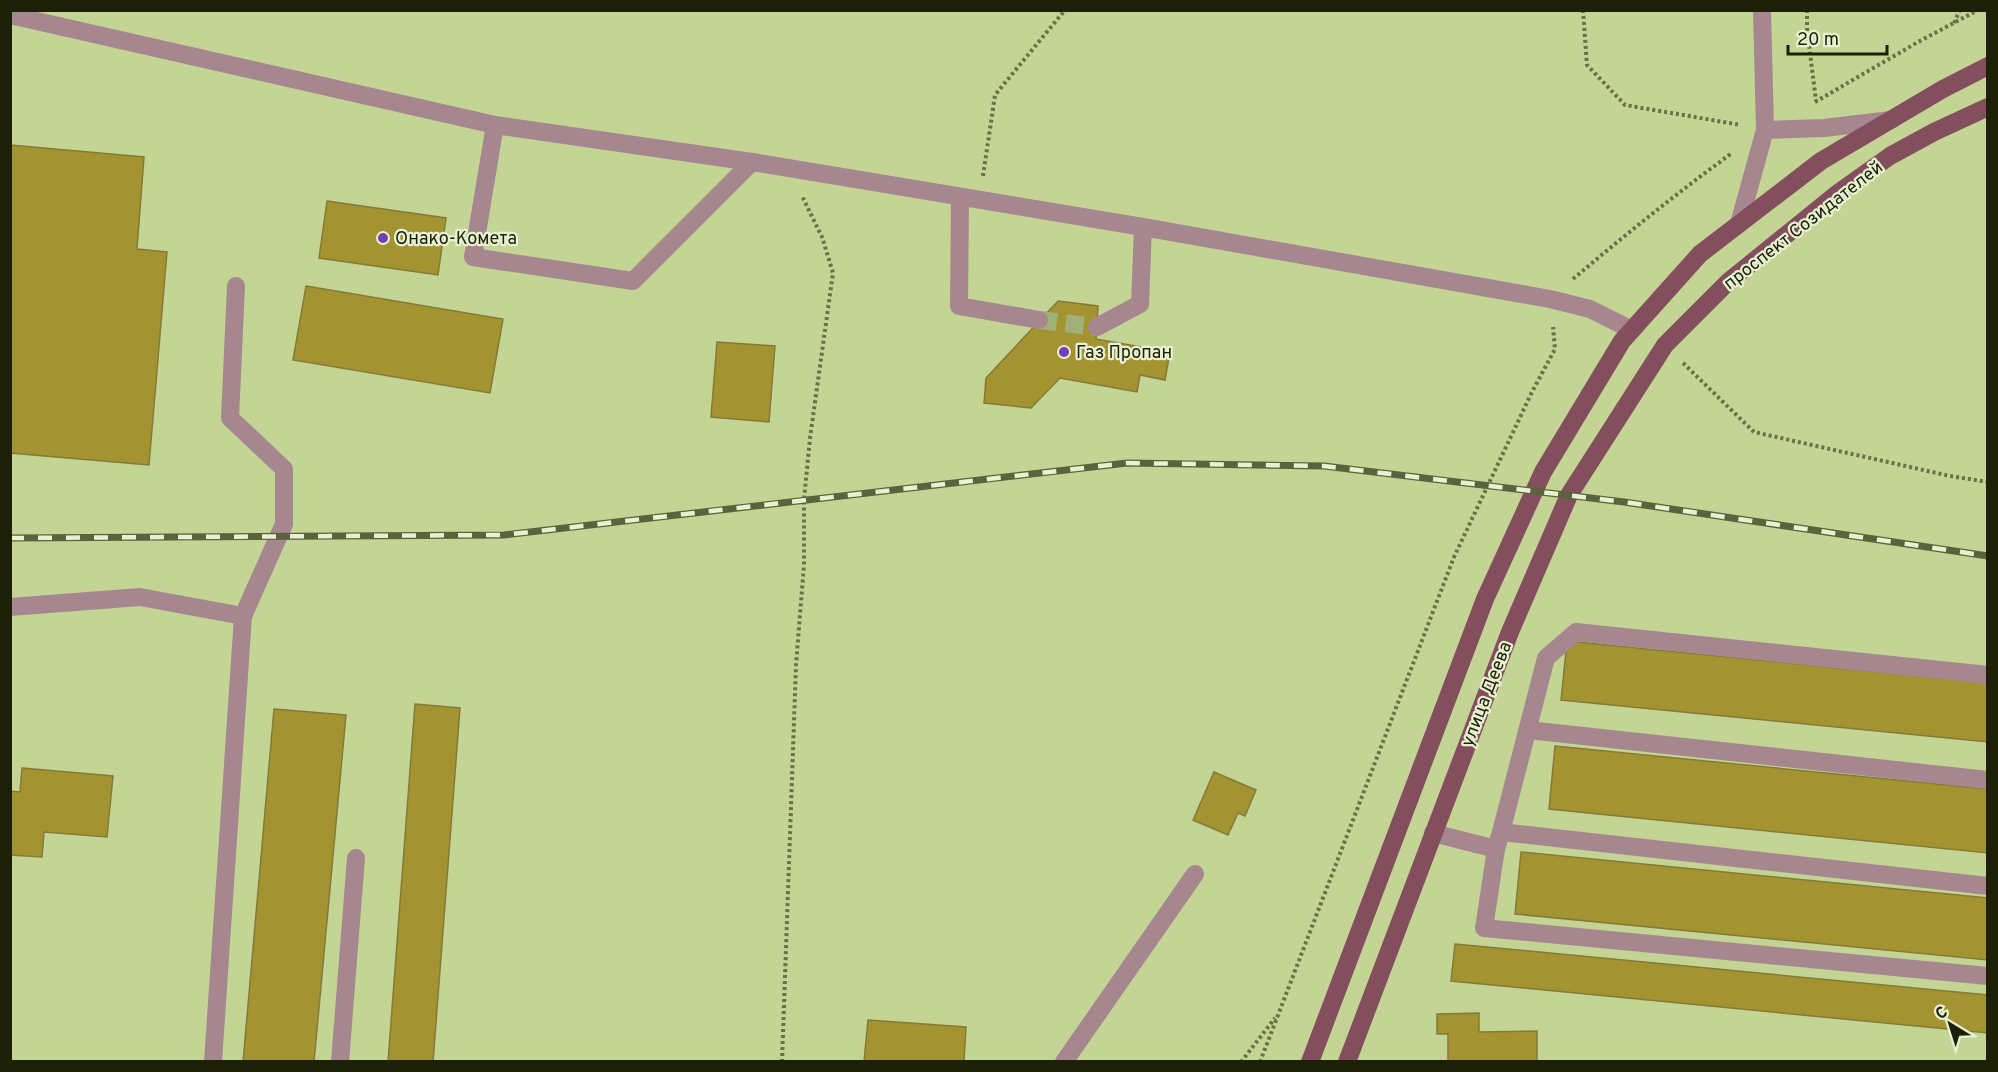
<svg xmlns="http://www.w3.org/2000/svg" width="1998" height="1072" font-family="Overpass,sans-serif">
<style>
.building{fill:#a39331;stroke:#857b39;stroke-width:1.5}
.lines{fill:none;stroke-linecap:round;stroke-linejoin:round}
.minor-tunnel{stroke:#a1b078;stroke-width:18;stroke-dasharray:18 9;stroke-linecap:butt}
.path{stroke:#677247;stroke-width:4;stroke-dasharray:3 3;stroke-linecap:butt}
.minor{stroke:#a68790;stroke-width:18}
.major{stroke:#834e5e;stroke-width:18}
.rail-casing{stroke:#5a633c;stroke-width:7}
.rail{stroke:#e8f1d1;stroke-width:4.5;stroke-dasharray:14;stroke-linecap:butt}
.poi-dot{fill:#743fb6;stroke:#e8f1d1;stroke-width:2}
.labels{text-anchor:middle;stroke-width:4.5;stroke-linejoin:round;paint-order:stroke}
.street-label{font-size:18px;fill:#1b2007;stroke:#e8f1d1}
.poi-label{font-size:18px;fill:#1b2007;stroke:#e8f1d1;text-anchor:start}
</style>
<rect width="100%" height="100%" fill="#c3d494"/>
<g class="building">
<path d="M10,145L144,157L137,249L167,252L149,465L10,453Z"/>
<path d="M327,201L446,218L438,275L319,258Z"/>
<path d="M306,286L503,319L490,393L293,360Z"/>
<path d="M1058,301L1098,306L1096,339L1170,352L1165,380L1140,375L1137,392L1060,378L1031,408L984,403L986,378Z"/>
<path d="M717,342L775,346L769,422L711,417Z"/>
<path d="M1567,641L1988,683V742L1561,700Z"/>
<path d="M415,704L460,708L433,1062H388Z"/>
<path d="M274,709L346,715L314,1062H243Z"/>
<path d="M1555,746L1988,789V853L1549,809Z"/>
<path d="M22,768L113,776L107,837L44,832L42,857L10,855V791L20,792Z"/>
<path d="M1214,772L1256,790L1245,816L1238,813L1228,835L1193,820Z"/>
<path d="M1521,852L1988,898V960L1515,914Z"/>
<path d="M1455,944L1988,995V1033L1451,981Z"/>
<path d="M1479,1013V1032L1537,1031V1061L1448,1062V1034H1437V1014Z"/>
<path d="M868,1020L966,1027L964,1062H864Z"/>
</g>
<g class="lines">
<path class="minor-tunnel" d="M1039,320L1097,327"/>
<g class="path">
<path d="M1583,10L1587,65L1625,105L1741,125"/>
<path d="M1807,10V29L1816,101"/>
<path d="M1954,23L1960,10"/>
<path d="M1815,102L1918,42L1978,10"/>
<path d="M983,176L995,95L1065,10"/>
<path d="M1573,279C1625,235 1677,193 1732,153"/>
<path d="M1683,363L1754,432L1950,476L1988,482"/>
<path d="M782,1062L796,665L804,565V500L810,438L833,273L822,237L802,196"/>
<path d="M1241,1062L1275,1018"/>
<path d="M1260,1062L1454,557L1532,392L1555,349L1553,327"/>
</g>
<g class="minor">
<path d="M10,15L495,125L752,162L1143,227L1550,299L1590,309L1632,330"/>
<path d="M495,125L473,257L633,281L752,162"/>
<path d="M1765,130L1824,128L1891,120"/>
<path d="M960,197L959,306L1039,320"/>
<path d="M1739,224L1765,130L1762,10"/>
<path d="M236,286L230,418L284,469V524L243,616"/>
<path d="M1097,327L1140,304L1143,227"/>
<path d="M10,607L140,597L243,616L213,1062"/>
<path d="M1988,675L1576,632L1546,658L1501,832L1496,849L1484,928L1988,976"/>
<path d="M1528,730L1988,780"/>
<path d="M1501,832L1988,886"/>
<path d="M1433,833L1496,849"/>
<path d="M340,1062L356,858"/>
<path d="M1064,1062L1195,874"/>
</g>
<g class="major">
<path d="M1310,1062L1485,599L1543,472L1622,341L1700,254L1821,161L1943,89L1988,66"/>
<path d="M1347,1062L1510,632L1569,495L1665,345L1728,282L1838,193L1890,156L1934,132L1988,107"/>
</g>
<g class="rail-casing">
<path id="rail" d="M10,538L504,535L1127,463L1324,466L1624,502L1988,556"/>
</g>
<use href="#rail" class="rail"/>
</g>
<g class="poi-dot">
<circle cx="383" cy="238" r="6"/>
<circle cx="1064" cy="352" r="6"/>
</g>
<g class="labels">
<g class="street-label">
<text transform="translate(1803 225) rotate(-38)" y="6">проспект Созидателей</text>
<text transform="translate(1486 694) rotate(-69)" y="6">улица Деева</text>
</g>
<g class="poi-label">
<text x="395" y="244">Онако-Комета</text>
<text x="1076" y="358">Газ Пропан</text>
</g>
</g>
<rect width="1998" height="1072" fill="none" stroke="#1b2007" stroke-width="24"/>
<g transform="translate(1950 1024) rotate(322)" stroke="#e8f1d1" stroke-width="4.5" paint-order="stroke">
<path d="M0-4.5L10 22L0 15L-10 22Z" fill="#1b2007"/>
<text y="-9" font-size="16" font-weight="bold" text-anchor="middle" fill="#1b2007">С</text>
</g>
<path d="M1788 45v9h99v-9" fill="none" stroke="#1b2007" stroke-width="3"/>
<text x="1797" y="45" font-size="18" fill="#1b2007" stroke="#e8f1d1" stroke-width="4.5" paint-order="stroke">20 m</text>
</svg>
